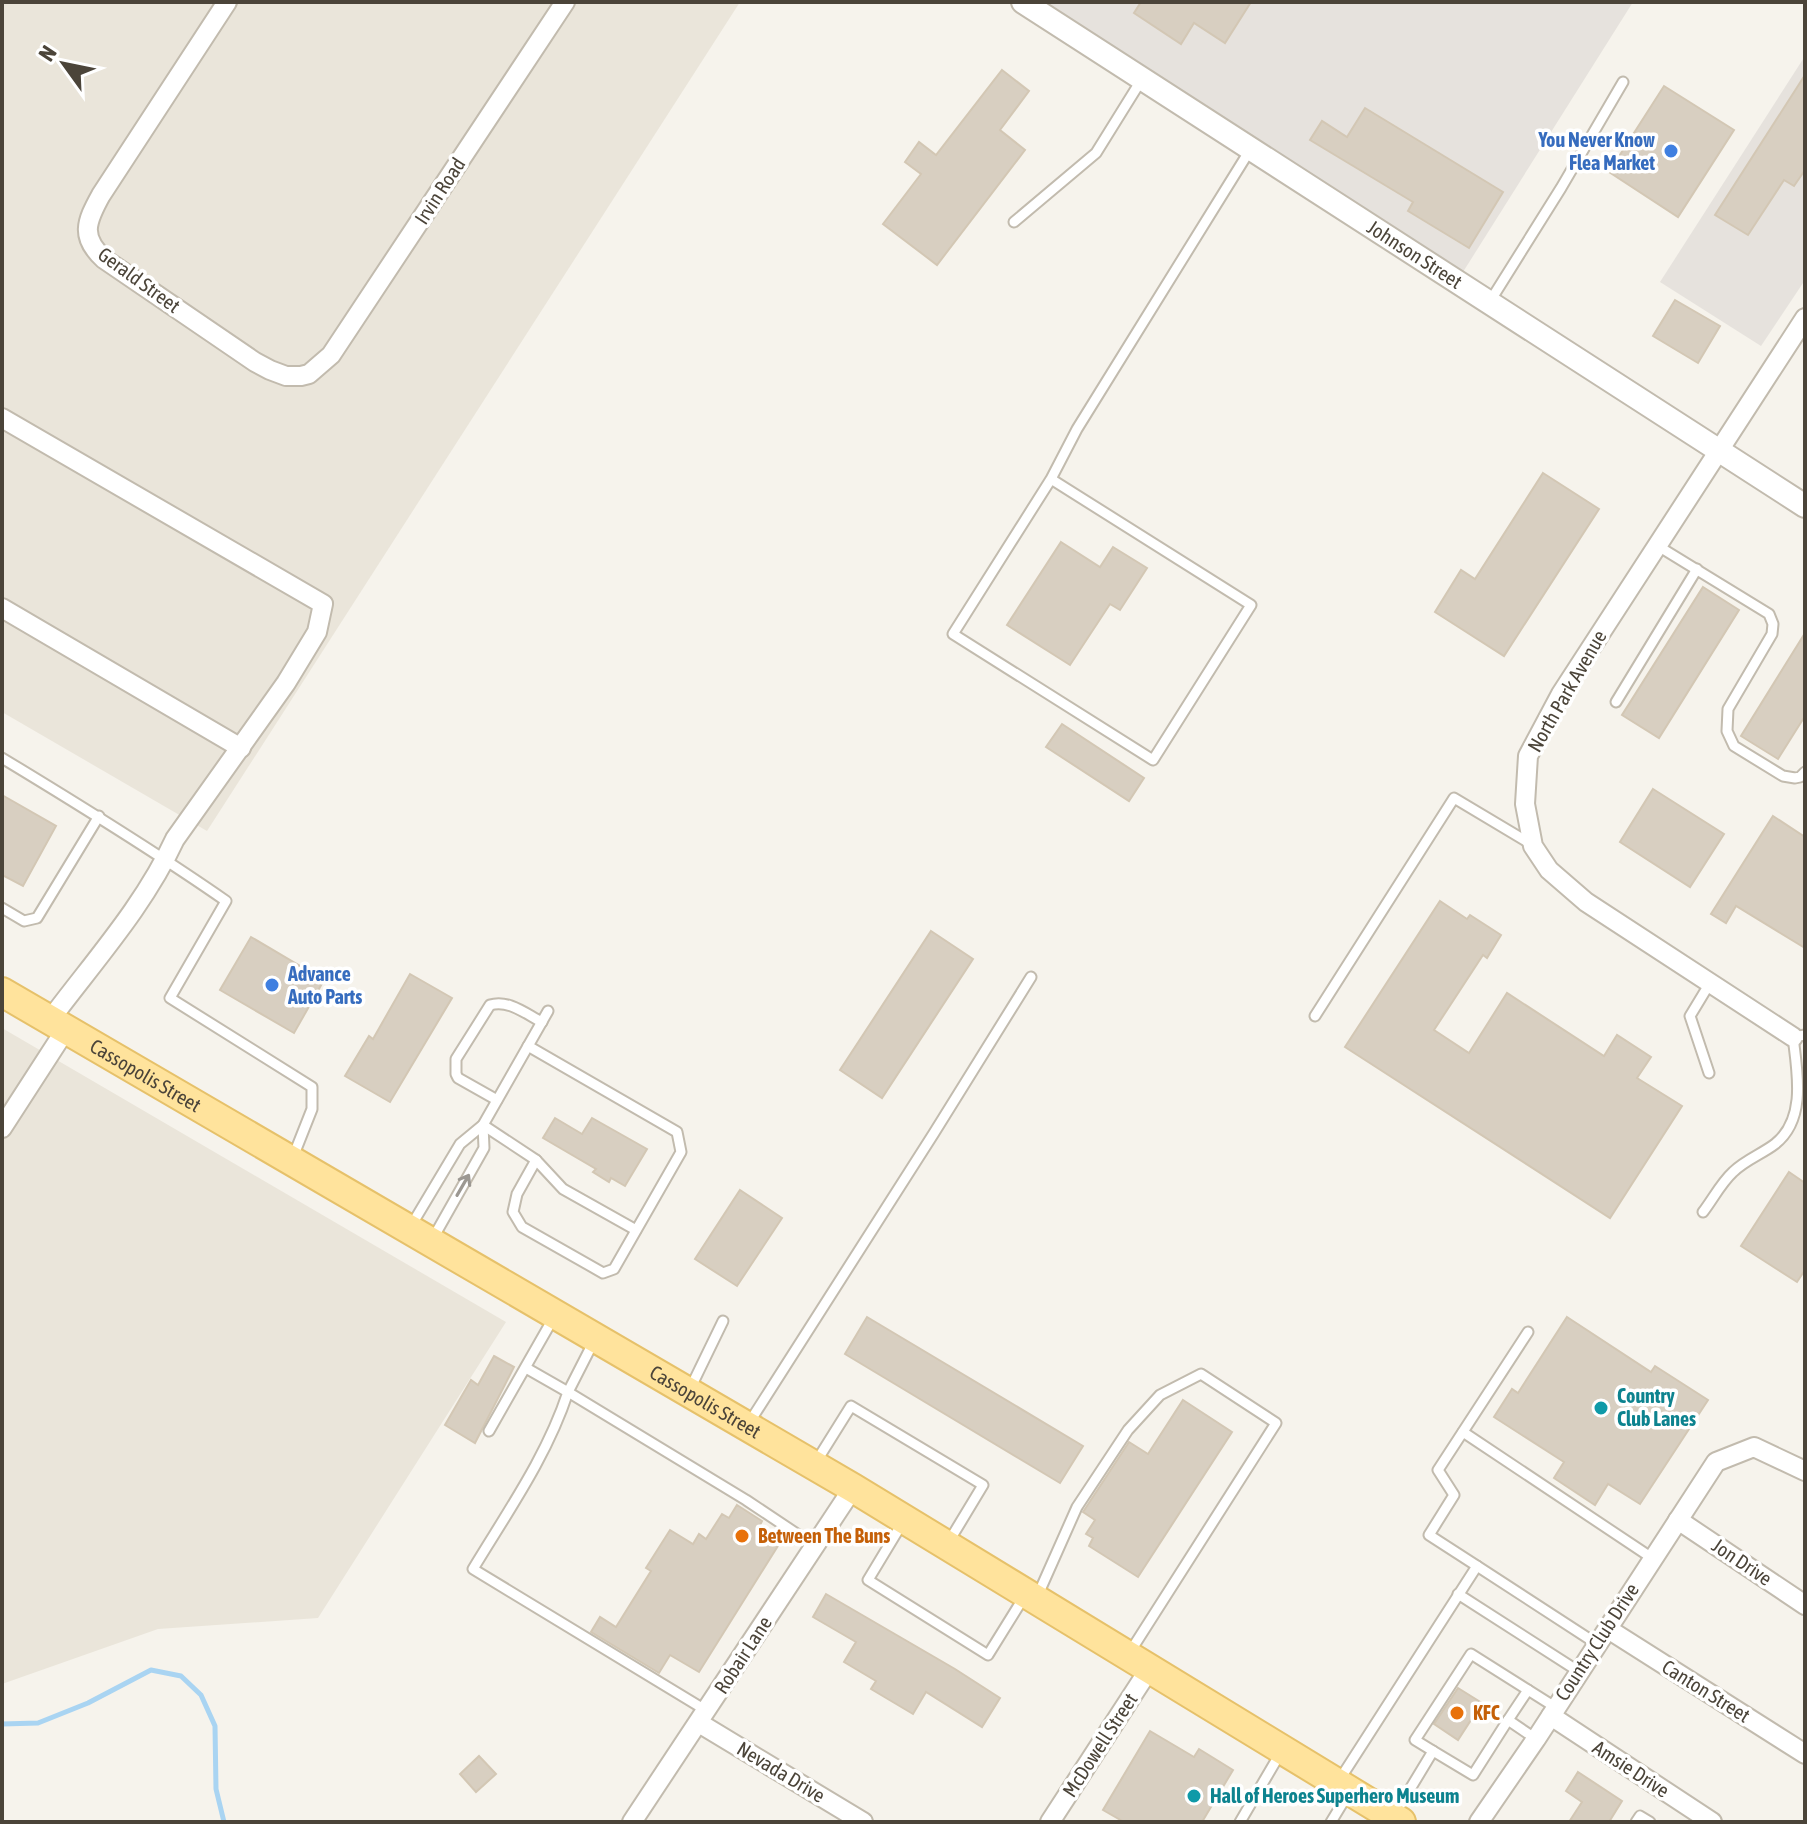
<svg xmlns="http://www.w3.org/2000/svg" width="1807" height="1824" font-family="'Asap Condensed',sans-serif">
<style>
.residential{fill:#eae5da}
.industrial{fill:#e6e2dd}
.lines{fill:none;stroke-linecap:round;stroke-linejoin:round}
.stream{stroke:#a9d4f2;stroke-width:5}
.building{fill:#d8cfc1;stroke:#d3c7b4;stroke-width:2}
.service-casing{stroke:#c2bbae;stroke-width:13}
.minor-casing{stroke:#c2bbae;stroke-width:22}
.tertiary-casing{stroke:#c2bbae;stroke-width:26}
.primary-casing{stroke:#e6c16a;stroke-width:32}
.service{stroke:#fff;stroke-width:9}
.minor{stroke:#fff;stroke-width:18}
.tertiary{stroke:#fff;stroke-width:22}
.primary{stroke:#ffe39c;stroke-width:28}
.oneway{stroke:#9c9892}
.shop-dot{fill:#3f7fe0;stroke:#fff;stroke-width:3}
.culture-dot{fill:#0f9aa8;stroke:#fff;stroke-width:3}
.food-dot{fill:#e8710a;stroke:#fff;stroke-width:3}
.labels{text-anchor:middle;stroke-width:7;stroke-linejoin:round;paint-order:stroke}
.shop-label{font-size:20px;font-weight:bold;fill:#366cbe;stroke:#fff;text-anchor:end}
.street-label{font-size:20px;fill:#4b4439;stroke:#fff}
.culture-label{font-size:20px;font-weight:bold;fill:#0d838f;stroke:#fff;text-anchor:start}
.food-label{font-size:20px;font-weight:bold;fill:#c56008;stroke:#fff;text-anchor:start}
</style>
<rect width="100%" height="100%" fill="#f6f3ec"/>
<g class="residential">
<path d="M2,2H740L207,831L2,712Z"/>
<path d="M2,1028L506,1322L318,1618L158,1629L2,1684Z"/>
</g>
<g class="industrial">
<path d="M1045,2H1633L1463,272Z"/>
<path d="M1805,56V280L1761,346L1660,282Z"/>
</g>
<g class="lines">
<path class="stream" d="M2,1724L38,1723L88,1703L151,1670L181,1676L201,1695L215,1726L216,1789L224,1822"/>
</g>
<g class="building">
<path d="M1141,2H1251L1225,43L1194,23L1181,44L1134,13Z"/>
<path d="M1002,70L1029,91L1000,130L1025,150L937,265L883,224L921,174L905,162L919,142L936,155Z"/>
<path d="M1805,75V170L1794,186L1784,180L1748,235L1715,215Z"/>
<path d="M1664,86L1734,130L1678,217L1609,172Z"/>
<path d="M1365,108L1503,192L1469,248L1408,211L1413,202L1310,140L1322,121L1347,137Z"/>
<path d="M1675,300L1720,326L1698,363L1653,336Z"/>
<path d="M1543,473L1599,509L1504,656L1435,612L1461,570L1475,579Z"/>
<path d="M1061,542L1100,567L1113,547L1147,568L1120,610L1110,604L1070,665L1007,625Z"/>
<path d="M1703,587L1739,610L1659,738L1622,715Z"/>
<path d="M1805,633V716L1778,759L1741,736Z"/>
<path d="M1062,724L1144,778L1129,801L1046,747Z"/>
<path d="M1653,789L1724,834L1690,887L1620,842Z"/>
<path d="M2,795L56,826L23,886L2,875Z"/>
<path d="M1773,816L1805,837V948L1736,906L1726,923L1711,914Z"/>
<path d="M1440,901L1467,919L1470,915L1501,935L1487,958L1483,955L1434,1030L1469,1053L1507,993L1604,1056L1617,1035L1651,1057L1637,1078L1682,1106L1610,1218L1345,1047Z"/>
<path d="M931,931L973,959L882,1098L840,1070Z"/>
<path d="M251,937L324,980L294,1033L220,990Z"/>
<path d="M410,974L452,998L390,1102L345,1076L369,1036L373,1039Z"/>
<path d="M555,1118L582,1134L592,1118L647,1149L625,1186L611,1178L609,1182L593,1172L596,1169L543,1138Z"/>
<path d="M1789,1172L1805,1183V1270L1797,1282L1741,1246Z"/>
<path d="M740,1190L782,1218L737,1286L695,1259Z"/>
<path d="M867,1317L1083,1446L1060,1483L845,1354Z"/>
<path d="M1567,1317L1651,1372L1655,1366L1708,1400L1640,1504L1608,1484L1595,1505L1554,1478L1564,1462L1494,1417L1512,1389L1518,1393Z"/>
<path d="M494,1356L514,1367L475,1443L445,1425L471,1380L478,1385Z"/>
<path d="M1183,1400L1232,1432L1138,1577L1089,1546L1093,1538L1086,1534L1095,1520L1083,1512L1129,1442L1148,1454Z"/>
<path d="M737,1505L762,1521L759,1527L781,1541L699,1672L670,1655L659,1673L591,1632L600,1617L616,1627L651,1571L646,1568L670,1530L693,1544L699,1534L706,1539L722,1514L729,1518Z"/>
<path d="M826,1594L955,1669L1000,1698L982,1727L926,1692L913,1714L871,1689L876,1681L844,1662L856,1642L813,1617Z"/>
<path d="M1458,1688L1482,1703L1458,1740L1434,1724Z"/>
<path d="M1150,1731L1194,1757L1199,1749L1233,1770L1202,1822H1124L1103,1810Z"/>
<path d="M479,1756L496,1774L476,1792L460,1774Z"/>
<path d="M1578,1772L1622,1801L1609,1822H1569L1582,1802L1566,1791Z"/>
</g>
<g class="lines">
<g class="service-casing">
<g id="service">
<path d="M1014,222L1096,153L1142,79"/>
<path d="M1489,303L1561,188L1623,82"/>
<path d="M1051,479L1251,605L1153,760L953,634L1051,479L1077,429L1250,150"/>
<path d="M1658,546L1769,614L1773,624L1772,634L1728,709L1727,731L1734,746L1783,776L1795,778L1800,777L1805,772"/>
<path d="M1616,702L1697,569"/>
<path d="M2,758C78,804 153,850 226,901L170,998L312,1087V1109L293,1157"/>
<path d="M2,908L24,921L37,918L99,816"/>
<path d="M1315,1016L1454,798L1531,844"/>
<path d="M1709,1073L1690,1016L1710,983"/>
<path d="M497,1100L458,1078L456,1074V1059L490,1005C508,999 526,1014 542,1022"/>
<path d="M483,1125L536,1160L517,1194L513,1212L522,1227L603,1273L614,1269L681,1152L677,1132L528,1046"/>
<path d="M536,1160L563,1189L636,1230"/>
<path d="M1703,1212C1713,1199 1721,1183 1733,1172C1745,1160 1762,1154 1775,1144C1807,1119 1797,1071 1793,1037L1805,1035"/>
<path d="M411,1226L460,1144L483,1125L548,1011"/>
<path d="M432,1240L484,1148L483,1125"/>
<path d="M594,1341L568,1392L746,1500L815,1546"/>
<path d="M526,1368L568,1392C547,1456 508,1511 473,1569L707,1711"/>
<path d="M690,1389L723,1321"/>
<path d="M749,1423L934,1133L1031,977"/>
<path d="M489,1431L554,1317"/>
<path d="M1463,1432L1652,1558"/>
<path d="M816,1462L851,1406L983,1485L948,1543"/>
<path d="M903,1522L868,1580L988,1655L1024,1597"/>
<path d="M1477,1566L1429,1535L1454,1495L1438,1470L1528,1332"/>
<path d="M1458,1594L1578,1671"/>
<path d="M1037,1597L1077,1507L1128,1430L1160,1395L1201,1374L1276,1423L1130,1652"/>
<path d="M1508,1720L1528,1690L1555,1707"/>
<path d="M1433,1751L1415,1740L1471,1654L1528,1690"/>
<path d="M1340,1779L1477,1566L1597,1644"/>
<path d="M1395,1814L1433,1751L1473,1775L1508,1720L1536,1739"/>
<path d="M1240,1822L1281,1752"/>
<path d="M1331,1822L1348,1794"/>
<path d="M1636,1822L1640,1816L1650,1822"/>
</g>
</g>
<g class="minor-casing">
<g id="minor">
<path d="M227,2L101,195C86,222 80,237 104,259L255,362L270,370L286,376H301L309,374L331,355L565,2"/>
<path d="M2,418L323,604L317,632L286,683L175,839C144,906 94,961 50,1020"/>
<path d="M2,608L241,748"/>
<path d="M1793,1037L1586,902L1549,870L1533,846L1525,804L1528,756L1561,694L1805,318"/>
<path d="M2,1128L66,1029"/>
<path d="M1678,1520L1805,1605"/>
<path d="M1608,1629L1805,1754"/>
<path d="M1551,1716L1712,1822"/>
<path d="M699,1723L863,1822"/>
<path d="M632,1822L853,1488"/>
<path d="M1050,1822L1150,1668"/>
<path d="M1479,1822L1536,1739L1716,1462L1754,1447L1805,1471"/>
</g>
</g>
<g class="tertiary-casing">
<g id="tertiary">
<path id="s1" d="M1023,2L1805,506"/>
</g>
</g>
<g class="primary-casing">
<g id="primary">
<path id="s2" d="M2,992L853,1488L1401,1822"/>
</g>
</g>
<use href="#service" class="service"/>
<use href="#minor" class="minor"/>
<use href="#tertiary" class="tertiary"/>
<use href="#primary" class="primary"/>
</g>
<defs><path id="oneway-shaft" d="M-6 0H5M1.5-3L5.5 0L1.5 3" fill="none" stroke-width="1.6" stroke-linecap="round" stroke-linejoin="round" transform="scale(2)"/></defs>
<use class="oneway" href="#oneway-shaft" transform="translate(463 1185) rotate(-60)"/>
<g class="shop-dot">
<circle cx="1671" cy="151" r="8"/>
<circle cx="272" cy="985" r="8"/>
</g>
<g class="culture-dot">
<circle cx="1601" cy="1408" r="8"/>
<circle cx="1194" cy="1796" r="8"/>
</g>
<g class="food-dot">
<circle cx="742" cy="1536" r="8"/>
<circle cx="1457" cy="1713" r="8"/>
</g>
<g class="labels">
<g class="shop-label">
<text x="1655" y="147">You Never Know<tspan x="1655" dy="23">Flea Market</tspan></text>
<text x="288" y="981" text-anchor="start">Advance<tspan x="288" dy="23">Auto Parts</tspan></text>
</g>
<g class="street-label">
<text transform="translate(440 191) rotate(-57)" y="7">Irvin Road</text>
<text dy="7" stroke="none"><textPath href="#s1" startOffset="466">Johnson Street</textPath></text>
<text transform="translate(139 280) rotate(36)" y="7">Gerald Street</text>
<text transform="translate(1567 691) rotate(-60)" y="7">North Park Avenue</text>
<text dy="7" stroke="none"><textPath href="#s2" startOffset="166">Cassopolis Street</textPath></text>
<text dy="7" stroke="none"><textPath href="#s2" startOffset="814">Cassopolis Street</textPath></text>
<text transform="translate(1742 1562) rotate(34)" y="7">Jon Drive</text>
<text transform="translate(1597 1642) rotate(-57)" y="7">Country Club Drive</text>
<text transform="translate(743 1655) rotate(-57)" y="7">Robair Lane</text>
<text transform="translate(1706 1691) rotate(32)" y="7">Canton Street</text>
<text transform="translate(1100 1745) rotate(-57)" y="7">McDowell Street</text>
<text transform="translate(1631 1769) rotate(33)" y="7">Amsie Drive</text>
<text transform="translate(781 1772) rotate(31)" y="7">Nevada Drive</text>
</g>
<g class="culture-label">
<text x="1617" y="1403">Country<tspan x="1617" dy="23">Club Lanes</tspan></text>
<text x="1210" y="1803">Hall of Heroes Superhero Museum</text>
</g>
<g class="food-label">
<text x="758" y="1543">Between The Buns</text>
<text x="1473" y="1720">KFC</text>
</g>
</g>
<rect width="1807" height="1824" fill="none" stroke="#4b4439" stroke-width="8"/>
<g transform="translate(64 64) rotate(303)" stroke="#ffffff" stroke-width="6" paint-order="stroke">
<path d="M0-6L14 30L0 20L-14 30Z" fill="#4b4439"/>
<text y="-12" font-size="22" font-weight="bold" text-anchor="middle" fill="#4b4439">N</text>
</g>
</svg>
